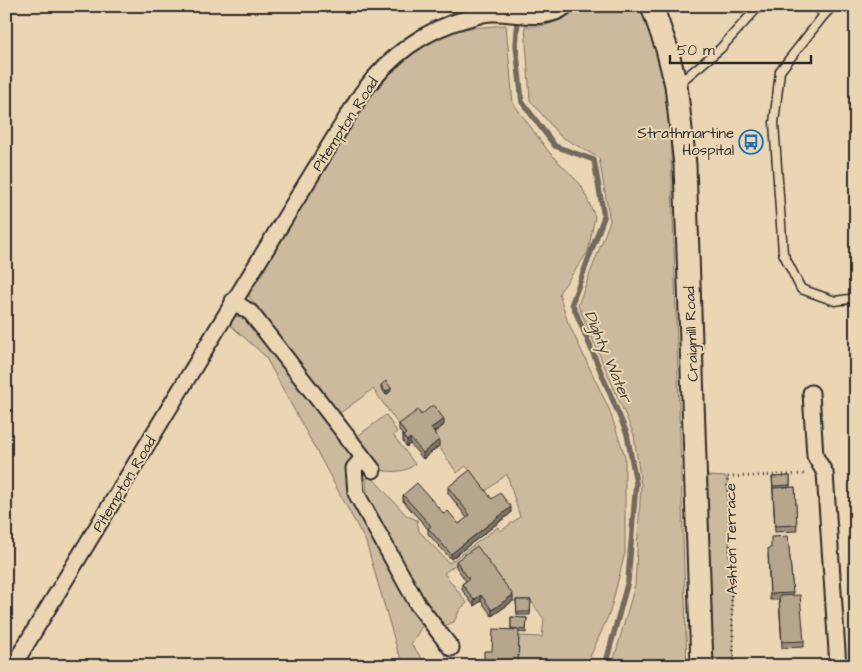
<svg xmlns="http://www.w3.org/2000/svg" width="862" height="672" font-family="'Architects Daughter',sans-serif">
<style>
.green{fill:#ccba9e;stroke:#7c7264}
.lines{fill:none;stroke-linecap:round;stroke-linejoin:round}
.stream{stroke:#726b5e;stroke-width:5.5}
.lane-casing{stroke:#2b2b2b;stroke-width:11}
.street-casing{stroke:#2b2b2b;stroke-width:19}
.secondary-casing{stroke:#2b2b2b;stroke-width:25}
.path{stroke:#2b2b2b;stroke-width:3;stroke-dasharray:1 4;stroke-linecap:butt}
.lane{stroke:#ebd6b4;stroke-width:8}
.street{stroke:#ebd6b4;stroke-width:15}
.secondary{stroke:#ebd6b4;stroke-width:21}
.wall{fill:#9d8f7a;stroke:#2b2b2b}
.shaded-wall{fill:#7f7463;stroke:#2b2b2b}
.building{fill:#b6a68e;stroke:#2b2b2b}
.labels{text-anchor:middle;stroke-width:4;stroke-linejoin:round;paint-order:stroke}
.street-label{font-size:15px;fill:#2b2b2b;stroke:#ebd6b4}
.poi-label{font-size:15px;fill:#2b2b2b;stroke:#ebd6b4;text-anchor:end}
.water-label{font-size:16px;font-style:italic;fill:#484640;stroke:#ebd6b4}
</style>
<rect width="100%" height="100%" fill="#ebd6b4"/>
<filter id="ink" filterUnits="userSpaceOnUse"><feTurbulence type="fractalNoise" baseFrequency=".02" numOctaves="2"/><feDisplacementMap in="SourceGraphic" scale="10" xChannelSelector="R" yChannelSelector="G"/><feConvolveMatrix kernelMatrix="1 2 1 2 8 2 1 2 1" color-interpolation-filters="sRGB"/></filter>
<g filter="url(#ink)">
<g class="green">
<path d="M579,6H642L669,88L687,666H612L635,585L641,485L634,435L578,305L610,221L599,158L560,136L530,100L525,26C549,28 560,20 579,6Z"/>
<path d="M506,25L513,103L549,152L581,185L595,216L588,252L559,293L567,320L609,409L625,456V553L610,612L586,666H518L519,636L542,637L544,619L531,601H513L475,550L444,573L467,603L460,609L454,622L442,627L421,600L367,500L366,477L369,474L406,515L417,520L419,531L449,563L498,527L501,531L520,517L507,474L486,491L466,466L457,473L435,441L401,428L373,389L336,416L271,333L267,319L249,297L251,284L376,84L413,50L447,30Z"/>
<path d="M235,316L246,318L348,445L354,457L347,465L350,491L424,623L411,644L427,665L430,663L432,666H406L398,652L366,542L265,356L228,323Z"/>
<path d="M386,415L397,432L393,435L415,464C406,472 396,472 384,471L355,438Z"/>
<path d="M707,476L727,477L734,666H711Z"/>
</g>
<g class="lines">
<path class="stream" d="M519,6L516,45L522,102L555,146L594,160L604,217L572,303L627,434L636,483L628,581L605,666"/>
<g class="lane-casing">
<g id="lane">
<path d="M817,6L824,15L780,71L774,123L783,253L801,289L835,301L856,298"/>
<path d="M824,15L833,6"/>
<path d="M678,84L720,49L759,6"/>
</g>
</g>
<g class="street-casing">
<g id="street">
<path d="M233,301L251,313L373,470"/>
<path d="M811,393L815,456L825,473L838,666"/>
<path d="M363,458L354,468L356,493L418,605L451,648"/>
<path d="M13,666C129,475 244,283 362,93C391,55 423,30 469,18C476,16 484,13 492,13C516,12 545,23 566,6"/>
</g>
</g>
<g class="secondary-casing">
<path id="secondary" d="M652,6L667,49L676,85L685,165L702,666"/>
</g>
<path class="path" d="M734,666L727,477L807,474"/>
<use href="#lane" class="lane"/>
<use href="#street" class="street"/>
<use href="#secondary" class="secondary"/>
</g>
<g class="wall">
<path d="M381,385L391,391L386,395L381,388Z"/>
<path d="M421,415L444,425L434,433L439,446L423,459L410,444L407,447L403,442V436L399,430V424Z"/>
<path d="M790,476V488L795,487L797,531L775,532L772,477Z"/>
<path d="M448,487L492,499L511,513L451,559L428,534V529L403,501V495L444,514L459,524L467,518L448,493Z"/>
<path d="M788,536L793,595L804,641V647L782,648L779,600H770L768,554L771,548Z"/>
<path d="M456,561L513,601L492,616L481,601L474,606L462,590V584L466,581L456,567Z"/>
<path d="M516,600H531L530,615H517Z"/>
<path d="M511,617L527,618L526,633L519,632L511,630Z"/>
</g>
<g class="shaded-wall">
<path d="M391,388V391L386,395V392Z"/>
<path d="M444,419V425L431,434V428Z"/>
<path d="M410,438V444L407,447V441Z"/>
<path d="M439,440V446L423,459V453Z"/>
<path d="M511,507V513L451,559V554Z"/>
<path d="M481,595V601L474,606V600Z"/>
<path d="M513,595V601L492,616V610Z"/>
</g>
<g class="building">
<path d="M386,381L391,388L386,392L381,385Z"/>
<path d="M433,405L444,419L431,428L439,440L423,453L410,438L407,441L403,436L406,434L399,424L418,410L421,415Z"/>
<path d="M470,470L492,499L500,493L511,507L451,554L428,528L431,526L403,495L417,483L444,514L448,511L459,524L470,515L448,487Z"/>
<path d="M790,476V485L773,486L772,477Z"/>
<path d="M795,487L797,525L775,526L773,488Z"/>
<path d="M788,536L793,593L770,594L768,548H771V537Z"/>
<path d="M477,546L513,595L492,610L481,595L474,600L462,584L469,579L456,561Z"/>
<path d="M800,595L804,641L782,642L779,596Z"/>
<path d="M516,600H531L530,612H517Z"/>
<path d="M511,617L527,618L526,630L511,628Z"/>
<path d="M493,629L519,630L518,666H484V651H492Z"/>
<path d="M796,664V666H777Z"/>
</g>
</g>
<defs>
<g id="bus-ring" transform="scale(1.25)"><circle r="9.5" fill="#ebd6b4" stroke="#1f6fb2" stroke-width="1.5"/><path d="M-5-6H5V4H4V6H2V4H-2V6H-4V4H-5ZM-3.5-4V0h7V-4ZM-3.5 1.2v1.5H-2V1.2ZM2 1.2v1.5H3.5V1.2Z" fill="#1f6fb2"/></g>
</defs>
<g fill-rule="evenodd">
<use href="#bus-ring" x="751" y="142"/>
</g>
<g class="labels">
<g class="street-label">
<text transform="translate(345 124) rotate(-57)" y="5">Pitempton Road</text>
<text transform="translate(691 334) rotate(-92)" y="5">Craigmill Road</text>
<text transform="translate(124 484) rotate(-59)" y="5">Pitempton Road</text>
<text transform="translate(731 539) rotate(-91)" y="5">Ashton Terrace</text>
</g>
<g class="poi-label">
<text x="734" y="138">Strathmartine<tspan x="734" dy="17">Hospital</tspan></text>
</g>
<g class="water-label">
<text transform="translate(609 356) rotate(67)" y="6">Dighty Water</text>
</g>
</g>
<rect width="862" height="672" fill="none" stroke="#ebd6b4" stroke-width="25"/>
<rect x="12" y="12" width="837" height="647" fill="none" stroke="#2b2b2b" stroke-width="2" filter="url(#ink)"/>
<path d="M670 55v8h141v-8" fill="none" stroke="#2b2b2b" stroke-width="2.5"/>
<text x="677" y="55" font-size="15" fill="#2b2b2b" stroke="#ebd6b4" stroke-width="4" paint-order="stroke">50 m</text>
</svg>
